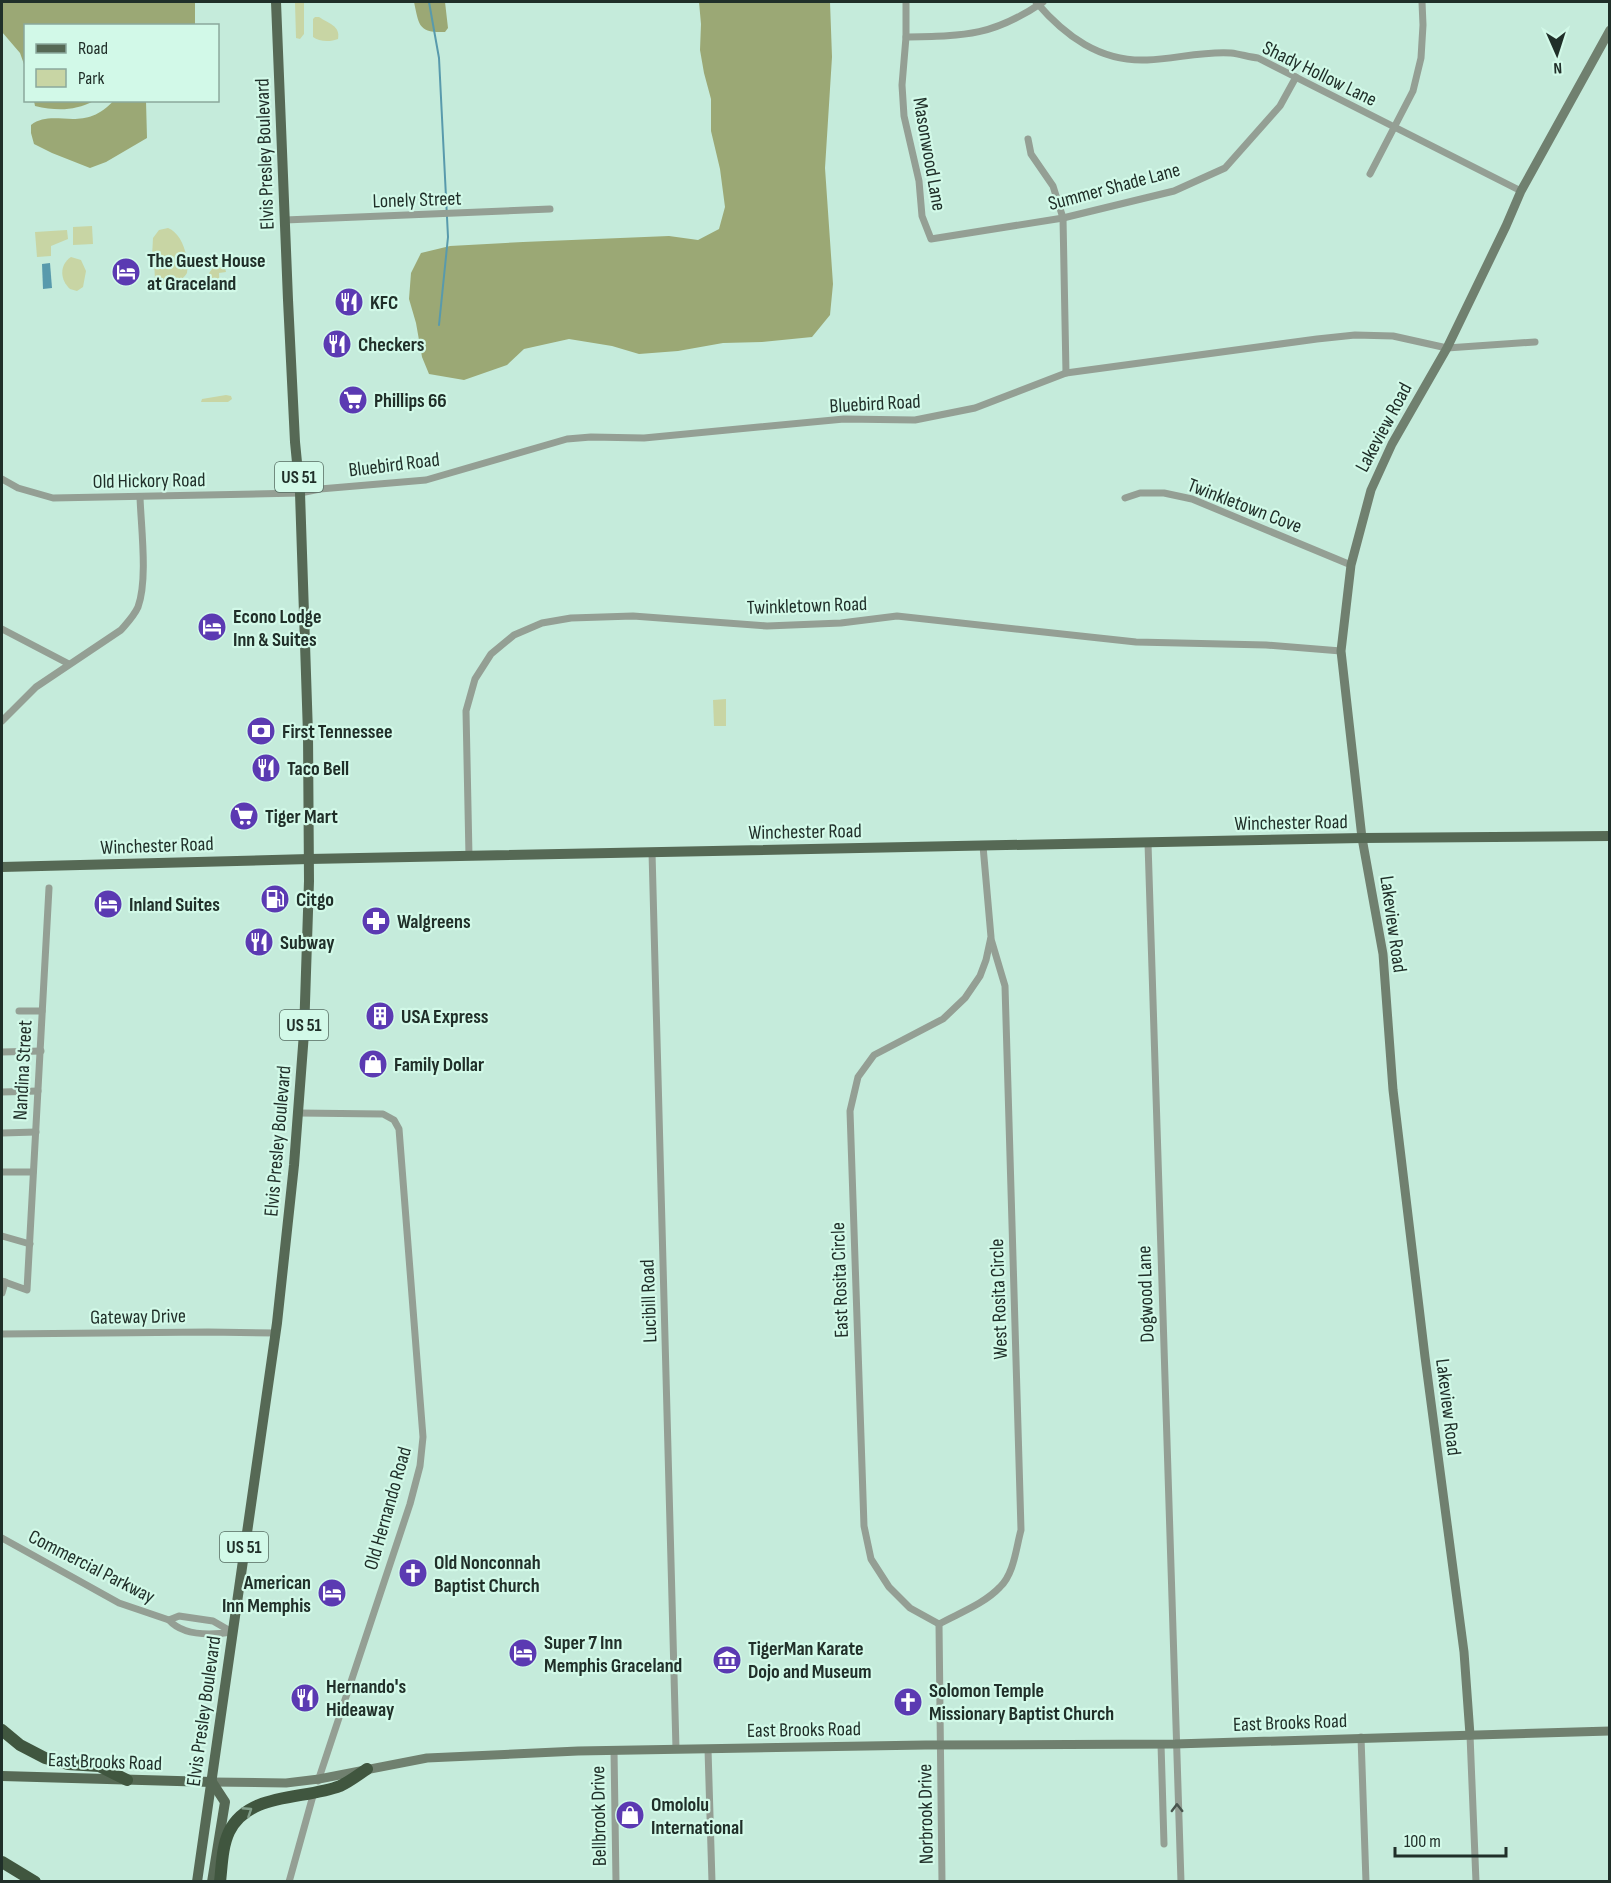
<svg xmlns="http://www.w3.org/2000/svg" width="1611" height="1883" font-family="'Sofia Sans Condensed',sans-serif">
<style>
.green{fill:#c8d5a4}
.forest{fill:#9ba875}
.water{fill:#589aac}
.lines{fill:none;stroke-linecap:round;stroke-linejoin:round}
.stream{stroke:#589aac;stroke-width:2}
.street{stroke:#949f94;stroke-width:7}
.secondary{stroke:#70806f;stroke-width:9}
.primary{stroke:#566955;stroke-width:10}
.highway{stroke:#40563f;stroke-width:12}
.oneway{stroke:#49564e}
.oneway2{stroke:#829f8b}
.labels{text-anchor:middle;stroke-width:4.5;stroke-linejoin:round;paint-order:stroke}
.shield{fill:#d2f9e8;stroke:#556c62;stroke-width:1.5}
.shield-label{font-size:18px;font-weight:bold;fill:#202f29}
.street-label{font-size:20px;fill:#202f29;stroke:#d2f9e8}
.poi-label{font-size:20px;font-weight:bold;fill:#202f29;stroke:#d2f9e8;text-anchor:start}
</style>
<rect width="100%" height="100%" fill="#c5ebdb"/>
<g class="green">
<path d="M295,2H304V34L300,39L296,38Z"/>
<path d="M315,17H319C328,23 341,26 338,39C331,42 319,42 313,37V19Z"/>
<path d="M92,226L93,244L73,245V227Z"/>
<path d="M168,228C183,234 189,258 187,273C180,284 168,284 156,285L153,282L155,281L154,258L152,257L153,238L159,230Z"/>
<path d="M67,230L68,239L51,246V256L37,257L35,232Z"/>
<path d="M71,257L81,260L86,271L83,287L77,291L70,289C60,280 59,265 71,257Z"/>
<path d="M221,264L225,268L226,272L219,273L220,291L211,292C203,282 207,273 216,265Z"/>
<path d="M226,395L231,396L232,399L228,402H201L202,399Z"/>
<path d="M726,699V726H714L713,700Z"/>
</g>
<g class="forest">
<path d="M2,2H195V25L26,26L25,67L20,53L2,32Z"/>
<path d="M414,2H445L448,28L445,32C418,33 419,25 414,2Z"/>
<path d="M699,2H830L832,57L825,168L833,284L830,315L812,337L762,342L723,343L678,351L639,354L612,346L569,339L524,349L507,365L464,380L429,374L422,357L416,323L409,299L411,273L421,253L450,246L523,242L669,236L698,240L719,229L725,207L720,169L711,131V99L704,73L700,50L701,24Z"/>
<path d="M114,100L146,101L147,138L106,162L90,168L52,153L34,144L31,133V125C54,107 84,135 114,100Z"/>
<path d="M34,101V100L94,101C74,111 57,111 35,106Z"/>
</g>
<path class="water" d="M50,263L52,288L43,289L42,264Z"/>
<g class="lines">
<path class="stream" d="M429,2L439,58L448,237L439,325"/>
<g class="street">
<path d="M906,2V37L902,85L904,116L919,181L922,216L931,239L1063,218L1174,191L1225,168L1280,106L1296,77"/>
<path d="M1036,2C1065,36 1100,62 1147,60C1175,59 1203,51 1231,53C1240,54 1249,57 1258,58L1521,191"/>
<path d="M906,37C966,36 993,36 1043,2"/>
<path d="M1028,139L1031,154L1053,186L1063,218L1066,373"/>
<path d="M1370,174L1413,91L1421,58L1423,25L1422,2"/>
<path d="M285,220L550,209"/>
<path d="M2,479L18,488L53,498L300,493L320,489L426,480L567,439L591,437L644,438L844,419L915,420L975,408L1066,373L1317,339L1355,335L1393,336L1447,348L1535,342"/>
<path d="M1125,498L1140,493H1164L1192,499L1351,565"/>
<path d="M2,629L69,664"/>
<path d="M2,721L36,687L121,630C127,623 134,616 138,607C148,580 141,527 140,497"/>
<path d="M1148,843L1181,1882"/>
<path d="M652,852L676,1749"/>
<path d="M469,856L466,711L475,679L491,654L514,635L542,623L571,618L633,616L767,626L841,623L897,616L1136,642L1266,645L1341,651"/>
<path d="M19,1011H42"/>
<path d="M2,1052L41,1051"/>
<path d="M2,1092L38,1091"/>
<path d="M298,1113L383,1114L394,1120L399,1129L423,1437L420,1466L410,1504L318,1781"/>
<path d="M2,1133L36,1132"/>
<path d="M2,1172H33"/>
<path d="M2,1236L30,1244"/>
<path d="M2,1281L27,1290L49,888"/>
<path d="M2,1293L5,1282"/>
<path d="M2,1334L208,1332L275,1333"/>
<path d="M2,1538L119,1603L169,1620"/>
<path d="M179,1616L213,1621L232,1632C212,1635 183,1636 169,1620Z"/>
<path d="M939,1624L910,1608L889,1587L871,1559L864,1526L850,1111L858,1077L874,1055L943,1019L965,998L980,976L986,960L991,937L983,846"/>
<path d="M939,1624C959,1613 984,1604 1000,1587C1014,1574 1016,1548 1021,1530L1005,986L991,939"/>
<path d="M939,1624L942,1882"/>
<path d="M1470,1735L1476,1882"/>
<path d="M1361,1737L1366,1882"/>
<path d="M1161,1744L1164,1844"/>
<path d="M708,1749L712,1882"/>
<path d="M614,1750L616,1882"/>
<path d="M289,1882L314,1792"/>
</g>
<g class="secondary">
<path d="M1470,1735L1464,1652L1425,1357L1393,1090L1383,954L1362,838L1341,651L1351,565L1371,490L1392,444L1447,348L1506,226L1521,191L1610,30"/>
<path d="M212,1782L286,1783L319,1779L427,1758L578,1751L925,1745L1175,1744L1610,1731"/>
</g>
<g class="primary">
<path d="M2,867L309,859L1362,838L1610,836"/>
<path d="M2,1776L212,1782"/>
<path d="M197,1882L277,1323L294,1165L304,1033L309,881L308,734L300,493L295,442L288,300L276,2"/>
<path d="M212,1882L225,1802L212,1782"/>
</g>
<g class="highway">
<path d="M2,1730L20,1745L45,1758L68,1764L99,1766L127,1780"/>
<path d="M2,1862L35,1882"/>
<path d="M220,1882C222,1865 222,1847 229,1832C248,1792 304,1800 340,1786C349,1782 358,1775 367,1769"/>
</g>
</g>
<defs><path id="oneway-chevron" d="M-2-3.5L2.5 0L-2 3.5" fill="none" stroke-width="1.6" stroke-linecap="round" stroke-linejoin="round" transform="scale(1.5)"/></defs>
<use class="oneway" href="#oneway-chevron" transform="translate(1177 1808) rotate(-91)"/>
<use class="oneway2" href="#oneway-chevron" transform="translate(248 1811) rotate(-33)"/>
<defs>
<g id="hotel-disc" transform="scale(1.5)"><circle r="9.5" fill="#5b3ab2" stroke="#d2f9e8"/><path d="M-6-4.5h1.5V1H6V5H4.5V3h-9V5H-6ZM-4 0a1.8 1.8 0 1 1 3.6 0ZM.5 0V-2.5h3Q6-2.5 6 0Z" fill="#fff"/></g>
<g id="restaurant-disc" transform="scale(1.5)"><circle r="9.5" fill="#5b3ab2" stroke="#d2f9e8"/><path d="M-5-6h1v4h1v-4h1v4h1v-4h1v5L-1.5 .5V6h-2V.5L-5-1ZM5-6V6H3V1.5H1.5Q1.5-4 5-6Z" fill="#fff"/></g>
<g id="supermarket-disc" transform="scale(1.5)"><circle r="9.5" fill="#5b3ab2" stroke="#d2f9e8"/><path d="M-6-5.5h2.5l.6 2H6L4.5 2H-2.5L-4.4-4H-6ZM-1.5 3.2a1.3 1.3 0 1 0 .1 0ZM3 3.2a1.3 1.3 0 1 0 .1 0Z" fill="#fff"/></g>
<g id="bank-disc" transform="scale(1.5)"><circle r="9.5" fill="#5b3ab2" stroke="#d2f9e8"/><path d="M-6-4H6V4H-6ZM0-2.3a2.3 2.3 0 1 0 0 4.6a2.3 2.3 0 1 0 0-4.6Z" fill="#fff"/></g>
<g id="fuel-disc" transform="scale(1.5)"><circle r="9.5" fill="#5b3ab2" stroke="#d2f9e8"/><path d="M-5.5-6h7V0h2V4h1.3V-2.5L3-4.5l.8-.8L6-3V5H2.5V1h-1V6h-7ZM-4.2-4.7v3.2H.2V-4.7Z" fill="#fff"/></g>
<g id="pharmacy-disc" transform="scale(1.5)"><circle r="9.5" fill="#5b3ab2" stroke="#d2f9e8"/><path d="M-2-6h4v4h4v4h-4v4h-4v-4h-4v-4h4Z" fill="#fff"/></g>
<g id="building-disc" transform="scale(1.5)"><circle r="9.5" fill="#5b3ab2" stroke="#d2f9e8"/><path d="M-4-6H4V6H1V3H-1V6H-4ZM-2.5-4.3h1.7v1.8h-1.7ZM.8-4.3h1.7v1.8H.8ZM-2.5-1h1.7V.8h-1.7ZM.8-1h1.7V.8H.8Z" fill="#fff"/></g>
<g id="shop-disc" transform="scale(1.5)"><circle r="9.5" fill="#5b3ab2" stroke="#d2f9e8"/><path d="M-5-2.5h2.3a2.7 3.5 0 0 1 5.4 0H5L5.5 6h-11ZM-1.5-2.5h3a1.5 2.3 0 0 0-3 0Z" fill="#fff"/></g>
<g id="church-disc" transform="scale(1.5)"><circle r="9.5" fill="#5b3ab2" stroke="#d2f9e8"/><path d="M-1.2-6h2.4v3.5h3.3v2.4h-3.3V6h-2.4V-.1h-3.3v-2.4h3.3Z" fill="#fff"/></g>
<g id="museum-disc" transform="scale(1.5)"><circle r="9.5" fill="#5b3ab2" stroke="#d2f9e8"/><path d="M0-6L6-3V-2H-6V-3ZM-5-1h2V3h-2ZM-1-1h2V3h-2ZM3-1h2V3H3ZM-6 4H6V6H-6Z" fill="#fff"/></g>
</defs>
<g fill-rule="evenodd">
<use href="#hotel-disc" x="126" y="272"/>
<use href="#restaurant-disc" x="349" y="302"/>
<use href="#restaurant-disc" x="337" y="344"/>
<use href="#supermarket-disc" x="353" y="400"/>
<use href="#hotel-disc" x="212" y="627"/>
<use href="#bank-disc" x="261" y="731"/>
<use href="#restaurant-disc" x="266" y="768"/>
<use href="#supermarket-disc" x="244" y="816"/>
<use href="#fuel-disc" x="275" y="899"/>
<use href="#hotel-disc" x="108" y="904"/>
<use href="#pharmacy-disc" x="376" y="921"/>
<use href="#restaurant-disc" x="259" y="942"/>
<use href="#building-disc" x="380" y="1016"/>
<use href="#shop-disc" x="373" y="1064"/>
<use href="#church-disc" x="413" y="1573"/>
<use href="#hotel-disc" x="332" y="1593"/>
<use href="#hotel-disc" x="523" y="1653"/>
<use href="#museum-disc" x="727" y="1660"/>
<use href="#restaurant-disc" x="305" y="1698"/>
<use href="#church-disc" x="908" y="1702"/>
<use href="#shop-disc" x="630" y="1815"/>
</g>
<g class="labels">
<g class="shield">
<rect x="275" y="462" width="48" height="30" rx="4.5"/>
<rect x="280" y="1010" width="48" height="30" rx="4.5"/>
<rect x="220" y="1532" width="48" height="30" rx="4.5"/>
</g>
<g class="shield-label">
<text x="299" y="483">US 51</text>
<text x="304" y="1031">US 51</text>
<text x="244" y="1553">US 51</text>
</g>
<g class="street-label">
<text transform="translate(1320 73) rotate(26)" y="7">Shady Hollow Lane</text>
<text transform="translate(264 154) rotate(-92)" y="7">Elvis Presley Boulevard</text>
<text transform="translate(930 154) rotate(80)" y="7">Masonwood Lane</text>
<text transform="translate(1114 186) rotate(-15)" y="7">Summer Shade Lane</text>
<text transform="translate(417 199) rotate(-2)" y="7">Lonely Street</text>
<text transform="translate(875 403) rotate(-3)" y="7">Bluebird Road</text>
<text transform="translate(1383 427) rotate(-62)" y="7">Lakeview Road</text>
<text transform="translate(394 464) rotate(-7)" y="7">Bluebird Road</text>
<text transform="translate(149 480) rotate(-1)" y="7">Old Hickory Road</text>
<text transform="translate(1245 505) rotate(21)" y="7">Twinkletown Cove</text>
<text transform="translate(807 605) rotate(-2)" y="7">Twinkletown Road</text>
<text transform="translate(1291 822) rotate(-1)" y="7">Winchester Road</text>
<text transform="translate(805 831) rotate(-1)" y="7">Winchester Road</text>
<text transform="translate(157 845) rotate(-2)" y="7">Winchester Road</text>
<text transform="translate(1394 924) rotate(82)" y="7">Lakeview Road</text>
<text transform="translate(22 1070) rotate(-87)" y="7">Nandina Street</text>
<text transform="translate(277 1141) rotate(-85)" y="7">Elvis Presley Boulevard</text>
<text transform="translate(839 1280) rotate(-92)" y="7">East Rosita Circle</text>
<text transform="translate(1145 1294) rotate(-92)" y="7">Dogwood Lane</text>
<text transform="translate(998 1299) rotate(-92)" y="7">West Rosita Circle</text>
<text transform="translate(648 1301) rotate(-92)" y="7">Lucibill Road</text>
<text transform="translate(138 1316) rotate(-1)" y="7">Gateway Drive</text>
<text transform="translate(1449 1407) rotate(83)" y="7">Lakeview Road</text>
<text transform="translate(387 1508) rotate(-74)" y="7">Old Hernando Road</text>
<text transform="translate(92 1566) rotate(27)" y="7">Commercial Parkway</text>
<text transform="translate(203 1711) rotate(-82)" y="7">Elvis Presley Boulevard</text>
<text transform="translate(1290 1722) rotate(-2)" y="7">East Brooks Road</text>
<text transform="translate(804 1729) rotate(-1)" y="7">East Brooks Road</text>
<text transform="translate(105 1761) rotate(2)" y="7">East Brooks Road</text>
<text transform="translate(925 1814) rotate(-91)" y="7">Norbrook Drive</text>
<text transform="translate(598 1816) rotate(-91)" y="7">Bellbrook Drive</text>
</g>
<g class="poi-label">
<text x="147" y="267">The Guest House<tspan x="147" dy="23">at Graceland</tspan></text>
<text x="370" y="309">KFC</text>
<text x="358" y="351">Checkers</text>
<text x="374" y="407">Phillips 66</text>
<text x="233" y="623">Econo Lodge<tspan x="233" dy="23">Inn &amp; Suites</tspan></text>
<text x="282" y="738">First Tennessee</text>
<text x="287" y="775">Taco Bell</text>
<text x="265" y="823">Tiger Mart</text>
<text x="296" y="906">Citgo</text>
<text x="129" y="911">Inland Suites</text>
<text x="397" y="928">Walgreens</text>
<text x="280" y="949">Subway</text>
<text x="401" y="1023">USA Express</text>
<text x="394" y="1071">Family Dollar</text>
<text x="434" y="1569">Old Nonconnah<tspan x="434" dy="23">Baptist Church</tspan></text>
<text x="311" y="1589" text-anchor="end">American<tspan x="311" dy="23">Inn Memphis</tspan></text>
<text x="544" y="1649">Super 7 Inn<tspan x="544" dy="23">Memphis Graceland</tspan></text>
<text x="748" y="1655">TigerMan Karate<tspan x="748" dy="23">Dojo and Museum</tspan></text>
<text x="326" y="1693">Hernando's<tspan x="326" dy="23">Hideaway</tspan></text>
<text x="929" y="1697">Solomon Temple<tspan x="929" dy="23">Missionary Baptist Church</tspan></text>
<text x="651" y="1811">Omololu<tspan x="651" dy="23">International</tspan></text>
</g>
</g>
<rect width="1611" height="1883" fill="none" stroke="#202f29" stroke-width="6"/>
<rect x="24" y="24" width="195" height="78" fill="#d2f9e8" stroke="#8ba89c" stroke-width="1.5"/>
<rect x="36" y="44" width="30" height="9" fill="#566955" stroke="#8ba89c" stroke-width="1.5"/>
<text x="78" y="54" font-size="18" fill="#202f29">Road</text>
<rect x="36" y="69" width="30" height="18" fill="#c8d5a4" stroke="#8ba89c" stroke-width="1.5"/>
<text x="78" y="84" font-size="18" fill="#202f29">Park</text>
<g transform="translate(1557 54) rotate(177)" stroke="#d2f9e8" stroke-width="4.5" paint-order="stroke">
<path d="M0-4.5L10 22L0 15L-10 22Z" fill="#202f29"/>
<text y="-9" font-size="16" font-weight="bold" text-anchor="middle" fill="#202f29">N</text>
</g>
<path d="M1395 1847v9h111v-9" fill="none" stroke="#202f29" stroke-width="3"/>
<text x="1404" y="1847" font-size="18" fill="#202f29" stroke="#d2f9e8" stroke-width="4.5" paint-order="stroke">100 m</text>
</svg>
